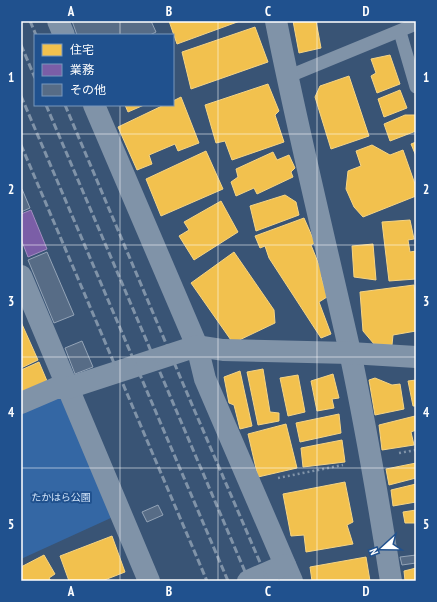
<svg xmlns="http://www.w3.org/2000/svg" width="437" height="602" font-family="'PT Sans Narrow','Noto Sans JP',sans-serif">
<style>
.green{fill:#3467a4}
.homes{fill:#f2c14e;stroke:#f6d483}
.offices{fill:#7b5ea7;stroke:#a38ec1}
.building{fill:#576c86;stroke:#94a4b7}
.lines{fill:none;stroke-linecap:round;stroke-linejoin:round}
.path{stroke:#8093a8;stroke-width:2.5;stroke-dasharray:2 3;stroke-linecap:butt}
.service{stroke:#8093a8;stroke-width:13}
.minor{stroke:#8093a8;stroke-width:22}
.rail{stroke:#8093a8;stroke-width:3;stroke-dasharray:7 3;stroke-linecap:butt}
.grid{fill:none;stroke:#fff;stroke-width:1;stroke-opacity:0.55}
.labels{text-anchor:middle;stroke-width:4;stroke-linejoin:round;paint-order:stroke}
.park-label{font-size:10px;fill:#d3e5f9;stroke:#20518e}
.neatline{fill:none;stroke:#fff;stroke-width:1.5}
.grid-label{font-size:13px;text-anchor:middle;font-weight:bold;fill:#fff}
</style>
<rect width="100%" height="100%" fill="#395475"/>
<path class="green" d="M61,395L113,517L21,559V411Z"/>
<g class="homes">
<path d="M169,21H240L177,44Z"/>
<path d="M293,21H316L321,48L299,53Z"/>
<path d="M255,27L268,62L191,89L182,52Z"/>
<path d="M390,55L400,84L377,93L371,76L376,73L371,59Z"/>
<path d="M349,76L369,136L331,149L315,97L320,86Z"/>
<path d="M268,84L279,111L275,115L284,142L232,160L225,141L216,143L205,105Z"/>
<path d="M400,90L407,108L384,117L378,99Z"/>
<path d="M181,97L199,143L178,151L175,144L149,155L152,164L137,170L118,127L164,105H173V101Z"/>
<path d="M125,105H144L128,112Z"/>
<path d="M405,115H416V131L390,141L384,124Z"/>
<path d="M416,142V156L411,144Z"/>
<path d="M372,145L390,155L403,150L416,187V196L363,217L354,207L346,189L348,171L361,166L356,151Z"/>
<path d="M206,151L223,189L161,216L146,179Z"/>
<path d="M273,152L277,160L289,155L295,168L291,172L293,177L257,194L254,188L236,196L231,182L238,177L236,169Z"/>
<path d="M285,195L296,202L299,215L256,231L250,206Z"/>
<path d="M221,201L238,232L194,260L179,236L189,230L184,222Z"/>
<path d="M304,218L315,243L311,245L322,272L321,276L327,297L319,302L331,334L321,338L269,258L265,246L260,248L255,236Z"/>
<path d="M410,220L414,239L408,240L410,252L416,251V279L389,281L382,222Z"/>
<path d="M373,244L376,280L354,277L352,246Z"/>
<path d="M234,252L274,310L275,323L233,343L191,283Z"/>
<path d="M414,285L416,305V331L393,335L392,345L374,344L363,331L360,292Z"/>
<path d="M21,322L38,360L21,368Z"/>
<path d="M39,362L47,381L21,392V370Z"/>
<path d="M263,369L270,412L279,413V421L258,425L247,372Z"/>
<path d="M240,371L252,426L240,429L234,405L229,403L224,377Z"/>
<path d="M333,374L339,398L332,399L334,408L317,411L311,381Z"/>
<path d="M298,375L305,412L288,416L280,378Z"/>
<path d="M375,378L392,385L400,384L404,409L375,415L369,380Z"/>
<path d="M416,380V406H413L408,381Z"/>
<path d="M339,414L341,433L300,442L296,423Z"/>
<path d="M415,416L416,430L411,432L414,445L382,450L379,425Z"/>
<path d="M286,424L297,468L258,477L248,434Z"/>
<path d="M342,440L345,462L303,467L301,448Z"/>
<path d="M416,463V478L389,485L386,469Z"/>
<path d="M345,482L353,522L347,525L353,544L306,552L304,535L291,536L283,494Z"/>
<path d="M416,484V502L393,506L391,490Z"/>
<path d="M416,510V525V523H405L403,512Z"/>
<path d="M112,536L125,572L102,581H69L60,556Z"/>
<path d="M44,555L55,574L49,578L51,581H21V567Z"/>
<path d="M366,557L370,581H312L310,567Z"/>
<path d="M416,568V581H405L404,571Z"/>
</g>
<path class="offices" d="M31,210L47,249L28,257L21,239V214Z"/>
<g class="building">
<path d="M72,21H151L156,32L150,35H77Z"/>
<path d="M21,189H22L30,208L21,212Z"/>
<path d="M47,252L74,315L54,323L28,260Z"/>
<path d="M82,341L93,367L75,374L65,348Z"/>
<path d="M158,505L163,515L147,522L142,512Z"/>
<path d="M416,555V563L402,565L400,557Z"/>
</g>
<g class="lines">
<g class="path">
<path d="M399,453L416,450"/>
<path d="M278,478L343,465"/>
</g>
<g class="service">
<path d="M400,32L416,87"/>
<path d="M287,77L416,24"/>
</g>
<g class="minor">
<path d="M58,21L64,35"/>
<path d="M276,21C298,132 325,241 350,352C366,428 379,504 391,581"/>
<path d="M94,105L197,346L205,379L292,581"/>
<path d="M21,276L149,581"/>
<path d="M21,403L56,388H68L197,346L223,350L350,353L416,357"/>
<path d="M248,581L285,565"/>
</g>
<g class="rail">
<path d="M30,21L36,35"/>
<path d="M21,45L35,78"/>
<path d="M21,96L228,581"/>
<path d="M46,105L249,581"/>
<path d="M65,105L184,386L268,581"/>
<path d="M21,145L207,581"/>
</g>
</g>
<path class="grid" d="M120,21V35M218,21V581M317,21V581M120,105V581M21,134H416M21,245H416M21,357H416M21,468H416"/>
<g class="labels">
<g class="park-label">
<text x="61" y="501">たかはら公園</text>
</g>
</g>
<rect width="437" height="602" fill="none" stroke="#20518e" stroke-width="44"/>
<rect x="34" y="34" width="140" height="72" fill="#20518e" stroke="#7997bb"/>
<rect x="42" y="44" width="20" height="12" fill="#f2c14e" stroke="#7997bb"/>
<text x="70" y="54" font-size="12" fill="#ffffff">住宅</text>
<rect x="42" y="64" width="20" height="12" fill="#7b5ea7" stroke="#7997bb"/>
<text x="70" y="74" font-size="12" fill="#ffffff">業務</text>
<rect x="42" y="84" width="20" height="12" fill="#576c86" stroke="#7997bb"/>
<text x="70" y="94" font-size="12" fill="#ffffff">その他</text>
<g transform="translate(383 548) rotate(249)" stroke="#20518e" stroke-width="3" paint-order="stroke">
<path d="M0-3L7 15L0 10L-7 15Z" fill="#ffffff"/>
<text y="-6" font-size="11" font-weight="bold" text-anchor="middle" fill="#ffffff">N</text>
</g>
<rect x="22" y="22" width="393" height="558" class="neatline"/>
<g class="grid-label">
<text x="71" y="16">A</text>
<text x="169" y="16">B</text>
<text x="268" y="16">C</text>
<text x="366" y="16">D</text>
<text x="11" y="82">1</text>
<text x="426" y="82">1</text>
<text x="11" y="194">2</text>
<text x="426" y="194">2</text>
<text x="11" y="306">3</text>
<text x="426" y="306">3</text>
<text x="11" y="417">4</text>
<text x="426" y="417">4</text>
<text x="11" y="529">5</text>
<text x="426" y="529">5</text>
<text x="71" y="596">A</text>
<text x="169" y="596">B</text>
<text x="268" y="596">C</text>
<text x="366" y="596">D</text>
</g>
</svg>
